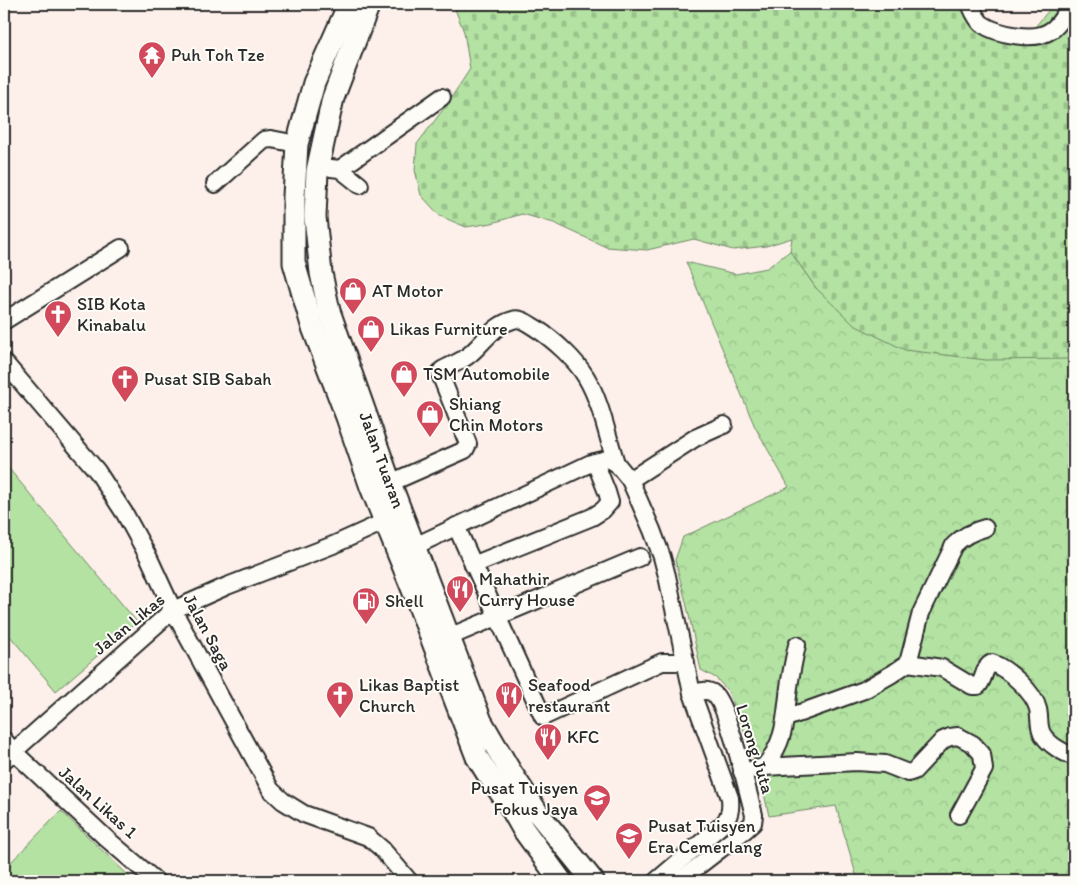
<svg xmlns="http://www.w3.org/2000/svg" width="1078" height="885" font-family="Itim,sans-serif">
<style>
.forest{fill:url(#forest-crowns);stroke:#6f8666}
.cemetery{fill:url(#cemetery-stones);stroke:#6f8666}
.park{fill:#b3e2a2;stroke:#6f8666}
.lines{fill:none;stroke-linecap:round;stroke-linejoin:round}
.minor-casing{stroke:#2b2b2b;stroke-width:20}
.major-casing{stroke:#2b2b2b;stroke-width:25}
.minor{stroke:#fdfcf7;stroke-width:16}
.major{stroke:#fdfcf7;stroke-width:21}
.labels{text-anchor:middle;stroke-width:4;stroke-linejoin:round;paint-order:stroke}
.poi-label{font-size:18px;fill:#2b2b2b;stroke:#fdfcf7;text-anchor:start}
.street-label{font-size:18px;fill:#2b2b2b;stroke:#fdfcf7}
</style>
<defs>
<pattern id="forest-crowns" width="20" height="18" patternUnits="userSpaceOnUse" patternTransform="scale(1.25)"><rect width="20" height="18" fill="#b3e2a2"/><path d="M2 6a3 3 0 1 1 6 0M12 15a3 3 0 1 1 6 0" fill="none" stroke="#9ac28c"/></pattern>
<pattern id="cemetery-stones" width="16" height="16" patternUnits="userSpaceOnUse" patternTransform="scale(1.25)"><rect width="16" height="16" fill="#b3e2a2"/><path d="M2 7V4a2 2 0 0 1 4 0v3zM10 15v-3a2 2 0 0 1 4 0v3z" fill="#9ac28c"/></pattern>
</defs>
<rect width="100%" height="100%" fill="#fdf0ea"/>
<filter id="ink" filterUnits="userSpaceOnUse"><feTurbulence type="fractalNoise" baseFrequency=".02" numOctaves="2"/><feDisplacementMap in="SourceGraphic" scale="10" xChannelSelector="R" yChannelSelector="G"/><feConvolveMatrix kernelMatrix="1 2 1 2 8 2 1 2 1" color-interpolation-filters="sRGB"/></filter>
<g filter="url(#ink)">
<path class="forest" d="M790,251L816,288L1069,359L1074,357V881H858L836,806L769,816L761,780L746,735L728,691L716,678L701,670L686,602L675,560L683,537L789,487L755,427L686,262L736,274L767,268Z"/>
<path class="cemetery" d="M453,4H963L965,10L1030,33L1054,4H1074V357L1069,359L986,360L905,350L854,325L816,288L790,251L792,238L766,246L733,250L694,239L647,250L606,247L554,223L522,214L492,223L466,227L440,216L421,195L415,170L417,144L445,107L470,69L464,32Z"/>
<g class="park">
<path d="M5,464L137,622L56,691L4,629V466Z"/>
<path d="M61,811L130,877L126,881H4V858L9,864Z"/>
</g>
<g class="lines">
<g class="minor-casing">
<g id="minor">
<path d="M970,4C973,11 976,19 982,24C997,34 1034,42 1050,31C1059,26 1066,12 1072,4"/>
<path d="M331,168L340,169L360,185"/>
<path d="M340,169L442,97"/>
<path d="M215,184L264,140L271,139L297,144"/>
<path d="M4,321L121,248"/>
<path d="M4,362L97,471L125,514L149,558L173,610L271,790L283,801L304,814L368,837L382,849L409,881"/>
<path d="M630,480L695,438L724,425"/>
<path d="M390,483L465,450L468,444L440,374L442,370C451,365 462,361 469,355C484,343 493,325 513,320C521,317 530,325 537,329C554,340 575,359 586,377C601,402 607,435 616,463"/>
<path d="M456,526L543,717L662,662H686"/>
<path d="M415,546L591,463L607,459L616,463L630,480L652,530L662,557L667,576L692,693L730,798C731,809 730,816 723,824L656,881"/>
<path d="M473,565L592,517L603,510L610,502L607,492L595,462"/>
<path d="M449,637L640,557"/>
<path d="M908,663L942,668L972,686H978C985,679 983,667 992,663C1008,669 1034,692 1038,709C1040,717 1038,728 1043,735C1050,746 1063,752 1074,757"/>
<path d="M786,718L864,690L892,674L908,663L921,613L954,545C964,535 973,531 985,528"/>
<path d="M4,740L14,752L107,839L156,881"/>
<path d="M4,760L173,610L227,586L333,545L386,521"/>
<path d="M764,767C786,741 785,719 789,687C791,673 794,659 797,645"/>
<path d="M742,772L764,767L857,762L885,764L908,773L914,771L943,740L950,737L958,736L973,744L982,754L984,769L959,815"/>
<path d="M679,881L744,831L753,823L754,815C748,793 728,706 714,694C708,689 700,691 692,693"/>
</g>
</g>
<g class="major-casing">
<g id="major">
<path d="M349,4L314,83L297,144L294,196V263L312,325L347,417L371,487L413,590L477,757L487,773L510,806L523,829L561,881"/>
<path d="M369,4L333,98L317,171L315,217L321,273L329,311L390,483L481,721L510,771L537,812L593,881"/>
</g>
</g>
<use href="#minor" class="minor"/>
<use href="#major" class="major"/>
</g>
</g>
<defs>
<g id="temple-pin" transform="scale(1.4375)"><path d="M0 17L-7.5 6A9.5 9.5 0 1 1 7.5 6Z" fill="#d1495b" stroke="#fdfcf7"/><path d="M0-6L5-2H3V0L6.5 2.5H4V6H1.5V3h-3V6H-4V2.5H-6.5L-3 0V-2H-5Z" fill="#fff"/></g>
<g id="shop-pin" transform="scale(1.4375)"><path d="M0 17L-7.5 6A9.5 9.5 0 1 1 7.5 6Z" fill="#d1495b" stroke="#fdfcf7"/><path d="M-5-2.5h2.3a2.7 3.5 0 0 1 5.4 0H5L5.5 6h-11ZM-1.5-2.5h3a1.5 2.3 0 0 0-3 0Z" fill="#fff"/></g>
<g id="church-pin" transform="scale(1.4375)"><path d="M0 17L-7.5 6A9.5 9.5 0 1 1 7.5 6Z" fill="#d1495b" stroke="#fdfcf7"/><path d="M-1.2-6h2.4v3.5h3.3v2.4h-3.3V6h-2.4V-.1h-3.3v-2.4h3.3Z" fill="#fff"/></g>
<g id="restaurant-pin" transform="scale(1.4375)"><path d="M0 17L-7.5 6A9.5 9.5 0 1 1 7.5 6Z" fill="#d1495b" stroke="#fdfcf7"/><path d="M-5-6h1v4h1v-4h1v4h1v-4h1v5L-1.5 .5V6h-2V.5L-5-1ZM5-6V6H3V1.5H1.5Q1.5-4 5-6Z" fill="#fff"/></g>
<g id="fuel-pin" transform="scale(1.4375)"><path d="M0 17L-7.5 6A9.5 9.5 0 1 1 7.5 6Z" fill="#d1495b" stroke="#fdfcf7"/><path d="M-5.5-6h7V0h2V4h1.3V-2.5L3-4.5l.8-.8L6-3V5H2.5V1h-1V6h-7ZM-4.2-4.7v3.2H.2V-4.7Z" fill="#fff"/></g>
<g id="school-pin" transform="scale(1.4375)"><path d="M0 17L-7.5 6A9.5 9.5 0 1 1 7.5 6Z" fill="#d1495b" stroke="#fdfcf7"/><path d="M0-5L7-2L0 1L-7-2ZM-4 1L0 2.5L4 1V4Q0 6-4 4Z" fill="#fff"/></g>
</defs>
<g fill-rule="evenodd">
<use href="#temple-pin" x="152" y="55"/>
<use href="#shop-pin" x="353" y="291"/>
<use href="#church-pin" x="58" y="314"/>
<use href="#shop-pin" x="371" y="329"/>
<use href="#shop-pin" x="404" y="374"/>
<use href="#church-pin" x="125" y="379"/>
<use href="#shop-pin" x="430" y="414"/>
<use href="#restaurant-pin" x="460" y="589"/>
<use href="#fuel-pin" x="366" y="601"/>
<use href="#church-pin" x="340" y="695"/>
<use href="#restaurant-pin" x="509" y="695"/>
<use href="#restaurant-pin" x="548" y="737"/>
<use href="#school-pin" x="597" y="798"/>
<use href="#school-pin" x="629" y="836"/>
</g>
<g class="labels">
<g class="poi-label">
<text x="171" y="61">Puh Toh Tze</text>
<text x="372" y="297">AT Motor</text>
<text x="77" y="310">SIB Kota<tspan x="77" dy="21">Kinabalu</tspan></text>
<text x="390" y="335">Likas Furniture</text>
<text x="423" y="380">TSM Automobile</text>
<text x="144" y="385">Pusat SIB Sabah</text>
<text x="449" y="410">Shiang<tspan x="449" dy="21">Chin Motors</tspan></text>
<text x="479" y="585">Mahathir<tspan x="479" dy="21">Curry House</tspan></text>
<text x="385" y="607">Shell</text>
<text x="359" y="691">Likas Baptist<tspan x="359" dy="21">Church</tspan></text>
<text x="528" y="691">Seafood<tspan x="528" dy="21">restaurant</tspan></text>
<text x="567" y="743">KFC</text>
<text x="578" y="794" text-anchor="end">Pusat Tuisyen<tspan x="578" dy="21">Fokus Jaya</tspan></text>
<text x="648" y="832">Pusat Tuisyen<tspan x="648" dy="21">Era Cemerlang</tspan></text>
</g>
<g class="street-label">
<text transform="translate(382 460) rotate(70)" y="6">Jalan Tuaran</text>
<text transform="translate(129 624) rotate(-39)" y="6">Jalan Likas</text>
<text transform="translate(208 632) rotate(62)" y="6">Jalan Saga</text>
<text transform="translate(755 749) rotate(73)" y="6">Lorong Juta</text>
<text transform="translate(98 802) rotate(42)" y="6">Jalan Likas 1</text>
</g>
</g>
<rect width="1078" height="885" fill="none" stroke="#fdfcf7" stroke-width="20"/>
<rect x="10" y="10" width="1058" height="865" fill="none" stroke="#2b2b2b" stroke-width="2" filter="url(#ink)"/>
</svg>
